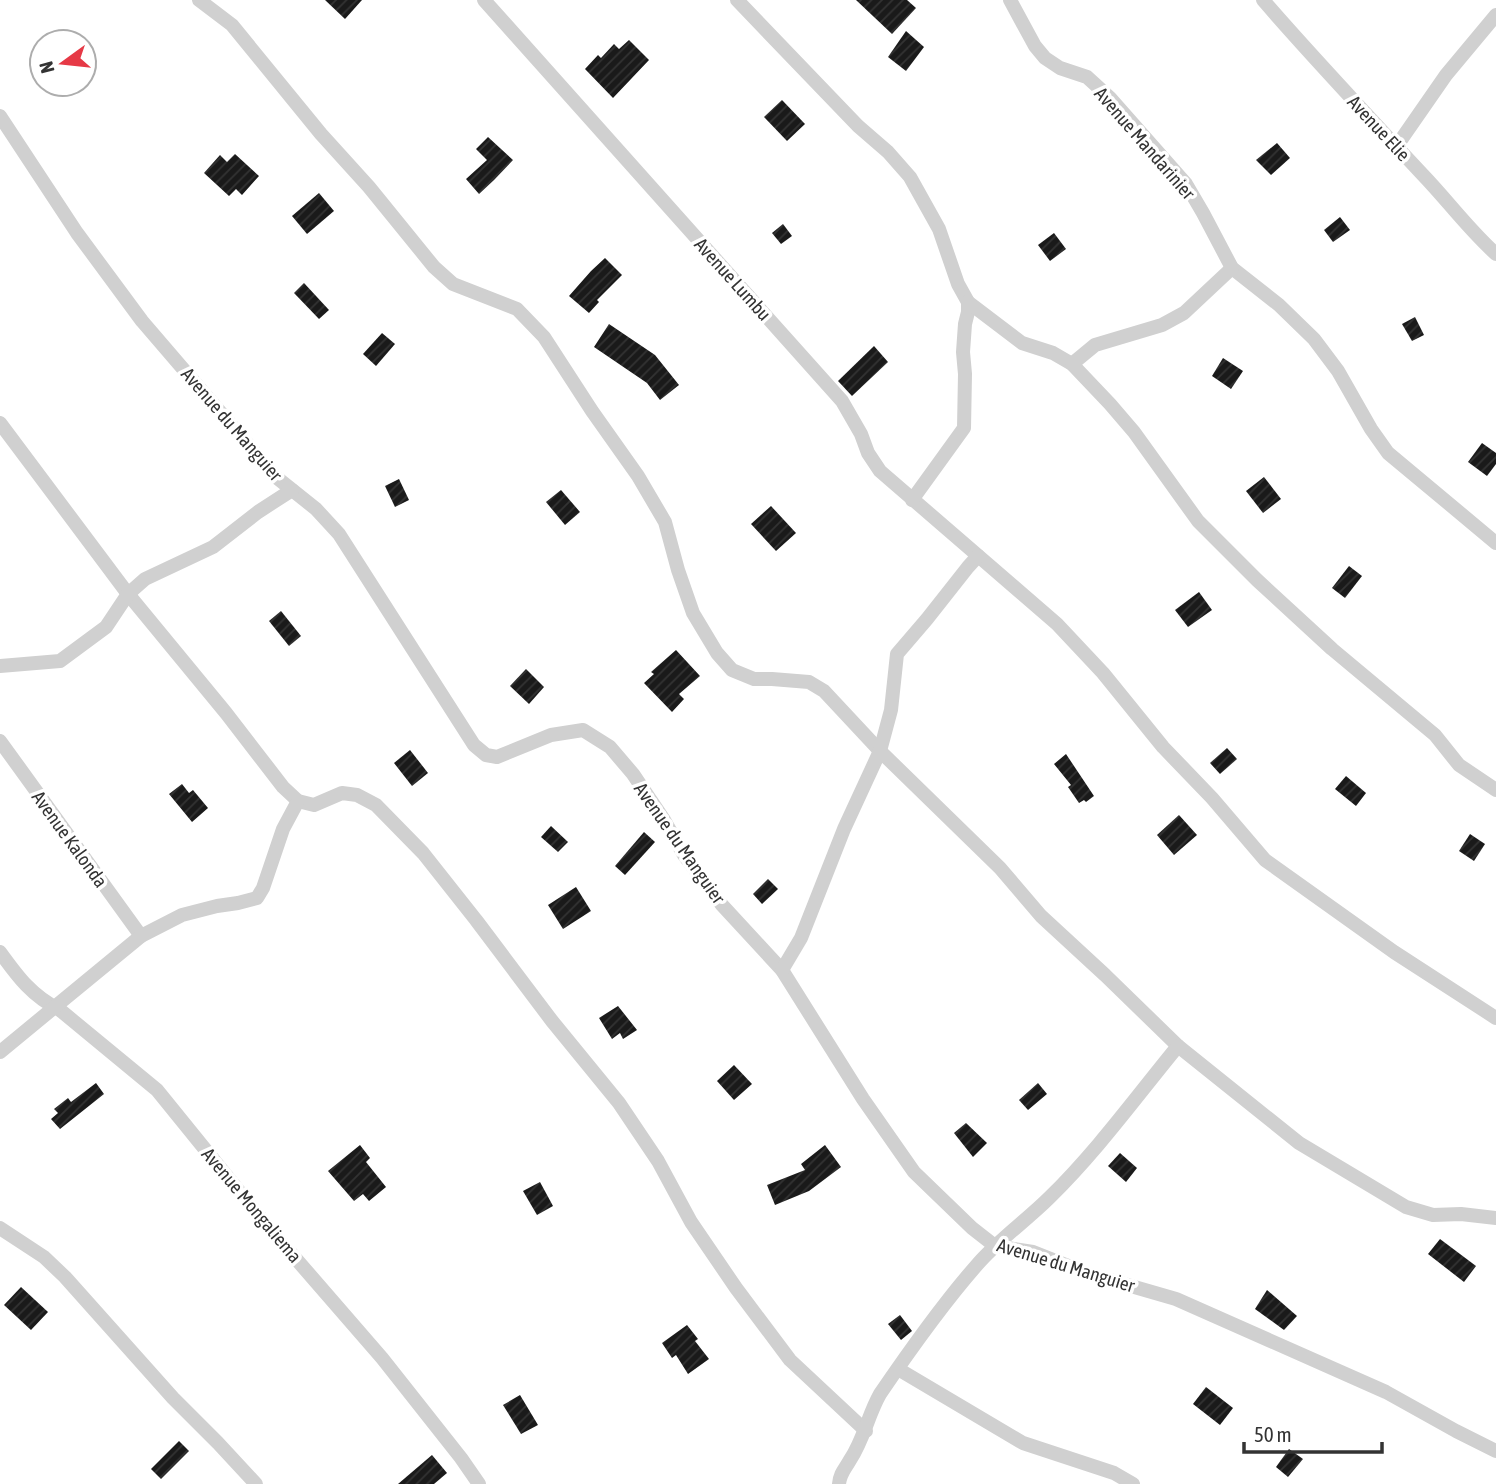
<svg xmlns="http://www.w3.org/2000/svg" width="1496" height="1484" font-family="'Asap Condensed',sans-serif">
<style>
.building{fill:url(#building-hatch)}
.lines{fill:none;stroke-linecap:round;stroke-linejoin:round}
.minor{stroke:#d0d0d0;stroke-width:14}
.labels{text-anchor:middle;stroke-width:7;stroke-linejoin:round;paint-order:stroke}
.street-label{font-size:19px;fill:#333;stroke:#fff}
</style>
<defs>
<pattern id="building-hatch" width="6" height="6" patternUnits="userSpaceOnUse" patternTransform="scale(1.75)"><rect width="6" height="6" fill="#1a1a1a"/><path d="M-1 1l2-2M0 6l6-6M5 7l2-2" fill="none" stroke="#333"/></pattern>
</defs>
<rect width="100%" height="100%" fill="#fff"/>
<g class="building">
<path d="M325,0H362L345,19Z"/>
<path d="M856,0H907L916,8L892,34Z"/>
<path d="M906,31L924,47L906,71L888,57Z"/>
<path d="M629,40L649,60L613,98L585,69L598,55L601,58L614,44L619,49Z"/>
<path d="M782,100L805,124L787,141L764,117Z"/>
<path d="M488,137L513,160L494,180L479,194L466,179L487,160L476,149Z"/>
<path d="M1277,143L1290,158L1271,175L1256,160Z"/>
<path d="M235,154L259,176L242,195L236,189L229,196L204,173L220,155L227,162Z"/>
<path d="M319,193L334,211L307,234L292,216Z"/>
<path d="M1340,217L1350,230L1333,242L1324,230Z"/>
<path d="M783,224L792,236L781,244L772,233Z"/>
<path d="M1054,233L1066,249L1050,261L1038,245Z"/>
<path d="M605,258L622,275L597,300L599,302L589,313L569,296L591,271Z"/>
<path d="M304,283L329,310L319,319L294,293Z"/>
<path d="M1415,317L1424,335L1412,341L1402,324Z"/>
<path d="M609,324L655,355L679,385L660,400L647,383L594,347Z"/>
<path d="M382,333L395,344L376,366L363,354Z"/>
<path d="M874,346L888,362L852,396L838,381Z"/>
<path d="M1223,358L1243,371L1231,389L1212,376Z"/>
<path d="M1482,443L1496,453V464L1487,476L1468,462Z"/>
<path d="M1264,477L1281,499L1263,513L1246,491Z"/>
<path d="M399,479L409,500L395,507L385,486Z"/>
<path d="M561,490L580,512L565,525L546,502Z"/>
<path d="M771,506L796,533L776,551L751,524Z"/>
<path d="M1349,566L1362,576L1345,598L1332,588Z"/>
<path d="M1199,592L1212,610L1188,627L1175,610Z"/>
<path d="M281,611L301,636L289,646L269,621Z"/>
<path d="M676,650L700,676L679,694L684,699L672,712L644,683L654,674L651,672Z"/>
<path d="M526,669L544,687L529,704L510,686Z"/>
<path d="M1227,748L1237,759L1220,774L1210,763Z"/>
<path d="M410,750L428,773L412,786L394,763Z"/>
<path d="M1066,754L1094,796L1086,802L1084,800L1079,803L1068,787L1071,785L1054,764Z"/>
<path d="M1346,776L1366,793L1356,806L1335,789Z"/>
<path d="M182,784L189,793L193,790L208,808L192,822L169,794Z"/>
<path d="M1179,815L1197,835L1174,855L1157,835Z"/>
<path d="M551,826L568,842L558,852L541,837Z"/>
<path d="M644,832L655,842L625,875L615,866Z"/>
<path d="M1470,834L1485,844L1474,861L1459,851Z"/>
<path d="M768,879L778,889L762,904L753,894Z"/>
<path d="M576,887L591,911L563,929L548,905Z"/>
<path d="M618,1006L637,1030L623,1039L620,1033L612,1039L599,1018Z"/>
<path d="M734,1065L752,1084L734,1100L717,1081Z"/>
<path d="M96,1083L104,1094L60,1129L51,1119L58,1113L54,1109L68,1098L71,1102Z"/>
<path d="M1038,1083L1047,1094L1028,1110L1019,1100Z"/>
<path d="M966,1123L987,1143L973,1157L954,1133Z"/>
<path d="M360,1145L370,1158L366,1162L386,1187L369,1201L363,1194L354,1201L328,1171Z"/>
<path d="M825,1145L841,1167L809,1191L775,1205L767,1185L805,1170L801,1164Z"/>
<path d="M1120,1153L1137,1168L1126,1182L1108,1166Z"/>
<path d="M540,1182L553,1206L537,1215L523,1191Z"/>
<path d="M1440,1239L1476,1266L1464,1282L1428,1254Z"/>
<path d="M21,1287L48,1312L31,1330L4,1305Z"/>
<path d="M1267,1290L1297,1316L1284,1330L1255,1309Z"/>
<path d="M900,1315L912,1331L901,1340L888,1324Z"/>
<path d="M687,1325L698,1339L695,1341L709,1359L688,1374L676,1355L672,1358L662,1343Z"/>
<path d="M1206,1387L1233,1408L1220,1425L1193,1404Z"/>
<path d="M520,1395L538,1425L521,1434L503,1405Z"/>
<path d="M179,1441L189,1451L161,1479L151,1469Z"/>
<path d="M1289,1449L1303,1459L1288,1477L1276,1467Z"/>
<path d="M432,1455L447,1473L434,1484H398Z"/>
</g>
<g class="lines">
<g class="minor">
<path d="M199,0L232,25L321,134L369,187L434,267L453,284L517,309L544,337L592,411L638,476L665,522L678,570L693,613L717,653L732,670L754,679H772L809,682L824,691L880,751L1000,868L1041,916L1105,975L1178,1046L1299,1143L1406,1207L1433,1215L1461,1214L1496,1218"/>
<path d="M484,0L842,401L861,434L868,453L880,471L1057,624L1103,673L1163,747L1212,798L1265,860L1394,952L1496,1018"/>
<path d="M737,0L858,126L888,152L910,177L939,229L958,284L968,302V312L965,324L963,352L965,374L964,428L912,500"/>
<path d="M1010,0L1035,46L1045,58L1060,68L1087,77L1110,98L1186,184L1203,213L1232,268L1279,305L1314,339L1338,371L1371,429L1388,453L1496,543"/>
<path d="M1263,0C1315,60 1369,117 1423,175C1448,201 1469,230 1496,254"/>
<path d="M0,116L77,233L142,321L276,477L316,509L339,534L474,745L486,755L497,757L551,735L583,730L610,747L633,774L664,820L684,855L722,905L782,970L863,1099L914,1172L972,1228L995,1246L1033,1252L1086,1273L1176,1299L1386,1392L1456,1431L1496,1451"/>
<path d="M1396,147L1446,75L1496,15"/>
<path d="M968,302L1022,343L1053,353L1072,364L1110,404L1134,432L1198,521L1257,580L1332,649L1435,735L1459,765L1496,790"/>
<path d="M1072,364L1095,345L1162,325L1184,313L1232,268"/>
<path d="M0,423L128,594L226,713L283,787L298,801L314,805L342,793L357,795L376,805L423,853L476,920L552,1021L619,1103L658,1161L691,1222L736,1288L790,1360L866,1431"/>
<path d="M0,666L60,661L106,627L128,594L145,579L213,547L258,512L292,490"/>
<path d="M0,741L141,936"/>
<path d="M0,952C18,977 32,996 60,1010L157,1090L264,1222L382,1358L461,1458L479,1484"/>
<path d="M782,970L801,938L844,829L880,751L891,710L897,654L927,619L968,567L978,556"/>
<path d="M0,1052L141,936L182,915L217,906L238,903L257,898L263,888L283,829L298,801"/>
<path d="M0,1228L44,1257L65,1277L173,1398L218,1443L256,1484"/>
<path d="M898,1369L1023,1443L1114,1473L1133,1484"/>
<path d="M839,1484C840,1473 845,1469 850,1460C864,1439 868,1415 880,1394C910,1350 941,1306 976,1266C998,1240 1026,1221 1050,1197C1097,1151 1136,1097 1178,1046"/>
</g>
</g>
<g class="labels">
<g class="street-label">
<text transform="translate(1379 128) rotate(47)" y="7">Avenue Elie</text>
<text transform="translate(1145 143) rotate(49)" y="7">Avenue Mandarinier</text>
<text transform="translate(733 279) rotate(48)" y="7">Avenue Lumbu</text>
<text transform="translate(232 424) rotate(49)" y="7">Avenue du Manguier</text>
<text transform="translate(70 839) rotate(54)" y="7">Avenue Kalonda</text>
<text transform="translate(680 843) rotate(55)" y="7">Avenue du Manguier</text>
<text transform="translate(252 1205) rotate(50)" y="7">Avenue Mongaliema</text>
<text transform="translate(1066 1265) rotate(17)" y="7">Avenue du Manguier</text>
</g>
</g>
<g transform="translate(63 63) rotate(255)"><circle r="33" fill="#ffffff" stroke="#adadad" stroke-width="2"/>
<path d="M0-5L12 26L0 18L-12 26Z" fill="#e63946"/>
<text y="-10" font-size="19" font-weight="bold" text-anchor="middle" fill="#333333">N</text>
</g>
<path d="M1244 1442v10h138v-10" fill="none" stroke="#333333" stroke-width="3.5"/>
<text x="1254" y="1442" font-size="21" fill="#333333" stroke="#ffffff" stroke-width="5" paint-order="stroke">50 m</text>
</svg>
